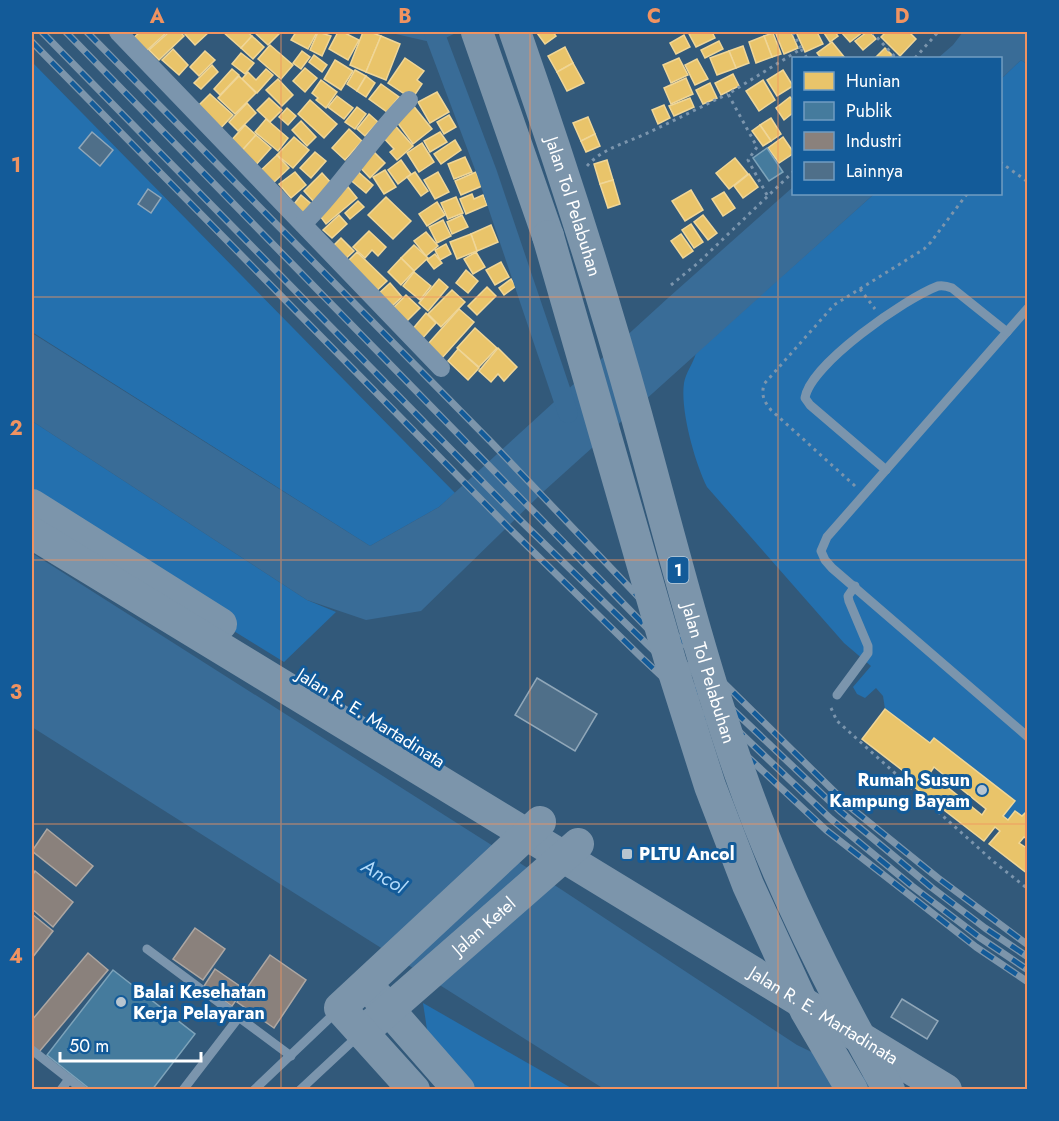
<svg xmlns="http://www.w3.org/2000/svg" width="1059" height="1121" font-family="Jost,sans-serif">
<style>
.green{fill:#2470ae}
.water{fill:#396c97}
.homes{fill:#e9c46a;stroke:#f0d697;stroke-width:1.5;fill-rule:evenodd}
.public{fill:#457b9d;stroke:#7da3ba;stroke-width:1.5}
.industry{fill:#8a817c;stroke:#ada7a3;stroke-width:1.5}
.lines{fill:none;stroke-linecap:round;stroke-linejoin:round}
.canal{stroke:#396c97;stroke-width:20}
.building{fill:#4f6f89;stroke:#90a7b9;stroke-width:1.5}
.path{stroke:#7b95ad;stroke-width:3;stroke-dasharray:3 4.5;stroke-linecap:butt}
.lane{stroke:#7b95ad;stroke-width:9}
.street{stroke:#7b95ad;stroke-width:18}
.highway{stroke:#7c95ab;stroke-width:32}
.rail-casing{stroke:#7c95ab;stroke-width:7}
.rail{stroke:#135b99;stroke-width:4.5;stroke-dasharray:14;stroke-linecap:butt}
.highway-bridge{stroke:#7c95ab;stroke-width:32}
.grid{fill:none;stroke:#f09361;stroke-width:1.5;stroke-opacity:0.55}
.poi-dot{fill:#b7c5d0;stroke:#135b99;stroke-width:2}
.labels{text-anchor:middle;stroke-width:6;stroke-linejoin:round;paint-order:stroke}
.shield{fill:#135b99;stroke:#b8cee0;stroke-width:1.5}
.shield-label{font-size:16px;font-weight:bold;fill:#fff}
.street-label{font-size:18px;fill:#fff;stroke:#135b99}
.poi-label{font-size:18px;font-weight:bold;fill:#fff;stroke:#135b99;text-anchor:start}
.water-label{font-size:20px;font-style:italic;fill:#b2dafa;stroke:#135b99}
.neatline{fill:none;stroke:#f09361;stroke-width:2}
.grid-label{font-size:20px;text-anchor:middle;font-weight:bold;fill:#f09361}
</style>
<rect width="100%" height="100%" fill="#32597a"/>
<g class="green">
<path d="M1021,60L1027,64L1028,810L1022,816L1015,811L1008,820L1003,816L1014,802L934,738L930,743L885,709L883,696L876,688L865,698L857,694L853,687L871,666L844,643L707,487C695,463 680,410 684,383C686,372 693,364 696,353L874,194H1000L1001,79Z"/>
<path d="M32,62L455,493L439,507L370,546L32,332Z"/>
<path d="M32,421L307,600L336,612L284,662L32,506Z"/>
<path d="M423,1003L573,1089H477L428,1036Z"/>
</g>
<g class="water">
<path d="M387,32H458L435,43Z"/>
<path d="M963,32H1027V64L1021,60L1001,79L1000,58H938L953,45Z"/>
<path d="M793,187L794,194H874L543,492L421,611L366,620L307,600L32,421V333L370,546L439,507L668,298Z"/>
<path d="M32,553L559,888L797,1045L889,1089H604L32,727Z"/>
</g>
<g class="homes">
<path d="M140,32H167L143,54L130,41Z"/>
<path d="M169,32H180L184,36L159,60L149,50Z"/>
<path d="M183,32H209L195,45Z"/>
<path d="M223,32H247L252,36L241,48Z"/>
<path d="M256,32H281L268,45L255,33Z"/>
<path d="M296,32H317L308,49L291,40Z"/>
<path d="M318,32L331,36L322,56L310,50Z"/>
<path d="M338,32H343L359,40L348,60L329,49Z"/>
<path d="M363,32H370L381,36L366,72L350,65Z"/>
<path d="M539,32H553L556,36L545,44L537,33Z"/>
<path d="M694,32H712L715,38L696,47L689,34Z"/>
<path d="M783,32H791L798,48L784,54L776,34Z"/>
<path d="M796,32H817L823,44L805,52Z"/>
<path d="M826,32H835L838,36L830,42L824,33Z"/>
<path d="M841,32H863L850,42Z"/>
<path d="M867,32H870L876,39L863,50L855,41Z"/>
<path d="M886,32H909L916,39L900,56L881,37Z"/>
<path d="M773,33L781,54L772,57L764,36Z"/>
<path d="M684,35L690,47L676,54L670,43Z"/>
<path d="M252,36L264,47L253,59L241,48Z"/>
<path d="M381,36L400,44L386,80L366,72Z"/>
<path d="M764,36L772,57L756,63L749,42Z"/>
<path d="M719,41L723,49L705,58L701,50Z"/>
<path d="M832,42L845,58H821L817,53Z"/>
<path d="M270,45L293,65L281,79L258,59Z"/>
<path d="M743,46L749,63L736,68L729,51Z"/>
<path d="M565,47L573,63L557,72L548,56Z"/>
<path d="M885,48L895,58H875Z"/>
<path d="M173,49L188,65L179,75L162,60Z"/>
<path d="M205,51L215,60L199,76L190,67Z"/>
<path d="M302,51L310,57L301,69L293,63Z"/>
<path d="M729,51L736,68L717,75L710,58Z"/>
<path d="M241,53L254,63L245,74L232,64Z"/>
<path d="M314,55L327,65L322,72L309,62Z"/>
<path d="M405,58L424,71L417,80L422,84L412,99L388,83Z"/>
<path d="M679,58L688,75L671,83L663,65Z"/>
<path d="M697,59L708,79L695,85L685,65Z"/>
<path d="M335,60L353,71L341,90L324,79Z"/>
<path d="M573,63L584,83L567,91L557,72Z"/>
<path d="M212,65L218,72L201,89L194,83Z"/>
<path d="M305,68L317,78L305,92L293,81Z"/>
<path d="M232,69L239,75L220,95L214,89Z"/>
<path d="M266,69L273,75L257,93L242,79L248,72L256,80Z"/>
<path d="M355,70L366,76L357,91L347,84Z"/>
<path d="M783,70L793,86L777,96L767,80Z"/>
<path d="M733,74L739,86L721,95L715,83Z"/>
<path d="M239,76L256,93L235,114L218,98Z"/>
<path d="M366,76L375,83L366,97L357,91Z"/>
<path d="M686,78L693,94L671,104L664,88Z"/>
<path d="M278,79L293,95L282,106L266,90Z"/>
<path d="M321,80L337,92L326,108L316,100L318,98L312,93Z"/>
<path d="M763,80L775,100L759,111L746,91Z"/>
<path d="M710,83L717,98L703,104L696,90Z"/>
<path d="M381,84L399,97L387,112L369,99Z"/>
<path d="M437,92L449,112L430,123L418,102Z"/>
<path d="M210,94L233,115L218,131L195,109Z"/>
<path d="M337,96L353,108L344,119L328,107Z"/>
<path d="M790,97L794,102V112L784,120L776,108Z"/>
<path d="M269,98L282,110L270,122L257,110Z"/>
<path d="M690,98L694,107L674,116L669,106Z"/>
<path d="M310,100L337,124L324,138L298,114Z"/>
<path d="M247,103L256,113L238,131L229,122Z"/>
<path d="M412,104L432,129L413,144L394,118Z"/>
<path d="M664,105L670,118L658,124L652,110Z"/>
<path d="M357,107L366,114L355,129L345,122Z"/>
<path d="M287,108L296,116L288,125L279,117Z"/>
<path d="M369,114L378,122L365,136L357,129Z"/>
<path d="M449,115L456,127L444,134L437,122Z"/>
<path d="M588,117L595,134L581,141L573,123Z"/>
<path d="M771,118L781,134L771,141L760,125Z"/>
<path d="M266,119L288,138L278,151L255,132Z"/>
<path d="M301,121L316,137L307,146L292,130Z"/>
<path d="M392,122L413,146L397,160L390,152L394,149L380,134Z"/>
<path d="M245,125L256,135L239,154L228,144Z"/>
<path d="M760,125L771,141L763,146L752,131Z"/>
<path d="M349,129L362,141L345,160L332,148Z"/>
<path d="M440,132L447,142L430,152L424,141Z"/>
<path d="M595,134L600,146L586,152L581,141Z"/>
<path d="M256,135L271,148L254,167L239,154Z"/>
<path d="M294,137L309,150L293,168L277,155Z"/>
<path d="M783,137L794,153L779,163L768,148Z"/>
<path d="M455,140L461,150L441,164L434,154Z"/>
<path d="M422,143L434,162L419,172L407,153Z"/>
<path d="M372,150L385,163L370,178L357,164Z"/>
<path d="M315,152L326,161L311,178L300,168Z"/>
<path d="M277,155L289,168L270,186L258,173Z"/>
<path d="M465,157L472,172L454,179L448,164Z"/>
<path d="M735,158L748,174L729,189L716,173Z"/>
<path d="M401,160L411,174L398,184L388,170Z"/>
<path d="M607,160L613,180L600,184L594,164Z"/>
<path d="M355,169L373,185L366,193L348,178Z"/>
<path d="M385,170L396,187L384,194L373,177Z"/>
<path d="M295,172L306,185L291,198L279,184Z"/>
<path d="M415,172L428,191L421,196L407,177Z"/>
<path d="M438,172L449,192L435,199L424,180Z"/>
<path d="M476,172L482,186L461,195L455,181Z"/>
<path d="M322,173L333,185L314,202L304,191Z"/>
<path d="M749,174L758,187L743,198L734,186Z"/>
<path d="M613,180L620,204L608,208L600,184Z"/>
<path d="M348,187L357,198L326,224L317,212Z"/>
<path d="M691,190L703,210L685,221L672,201Z"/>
<path d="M724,192L735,208L723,216L712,199Z"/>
<path d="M472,194L474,199L483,195L487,205L466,214L460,199Z"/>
<path d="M301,195L315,207L304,220L291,208Z"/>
<path d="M386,197L411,221L393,239L368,215Z"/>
<path d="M456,197L463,213L448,219L441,203Z"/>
<path d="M358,201L364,207L350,219L345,213Z"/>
<path d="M437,202L445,215L427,226L419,214Z"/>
<path d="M339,215L347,224L332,238L323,230Z"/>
<path d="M462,215L468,227L452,234L447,222Z"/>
<path d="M703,215L717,233L708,240L694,222Z"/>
<path d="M443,220L451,236L437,243L429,227Z"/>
<path d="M691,224L703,242L694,248L682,230Z"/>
<path d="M491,225L498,242L477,251L471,234Z"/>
<path d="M369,231L386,247L378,256L372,250L365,258L353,247Z"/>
<path d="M426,232L438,246L426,256L414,241Z"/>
<path d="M471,234L477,251L457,259L450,242Z"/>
<path d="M681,234L693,251L683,258L671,241Z"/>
<path d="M341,238L354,251L341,263L329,250Z"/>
<path d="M446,244L451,254L440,260L435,250Z"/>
<path d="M414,245L428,258L414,271L401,258Z"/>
<path d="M357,252L387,281L373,294L344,265Z"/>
<path d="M476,252L485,267L473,274L464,259Z"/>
<path d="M435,254L442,263L434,269L427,260Z"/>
<path d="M401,258L414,271L401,285L388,272Z"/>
<path d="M501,262L509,277L495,285L486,270Z"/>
<path d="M466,270L478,281L468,293L456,283Z"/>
<path d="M414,272L431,286L420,300L403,286Z"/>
<path d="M439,279L448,287L428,311L419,303Z"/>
<path d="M511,279L516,286L504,295L499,288Z"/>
<path d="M390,283L402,297L389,309L377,295Z"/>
<path d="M487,287L496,296L477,315L468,306Z"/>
<path d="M452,290L465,302L441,327L428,314Z"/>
<path d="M406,295L420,308L406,322L393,308Z"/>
<path d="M459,309L474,322L442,358L428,344Z"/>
<path d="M426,313L436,323L421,340L411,331Z"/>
<path d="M475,328L497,348L479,367L457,348Z"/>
<path d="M498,348L517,367L504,381L498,374L491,382L479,371Z"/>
<path d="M458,349L479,368L468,380L448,361Z"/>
<path d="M885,709L930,743L934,738L1015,801L1003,816L1008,820L1015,811L1022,816L1028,810V840L1024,837L1019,843L1028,849V874L989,844L1000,831L995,827L984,841L904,779L907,774L862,739ZM934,767L986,809L982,815L930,773Z"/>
</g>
<g class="public">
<path d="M767,148L783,172L769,181L753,158Z"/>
<path d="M113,970L195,1034L152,1090H91L47,1055Z"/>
</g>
<g class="industry">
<path d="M47,829L93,866L76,886L32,851Z"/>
<path d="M35,871L73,902L53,927L32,909V876Z"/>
<path d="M32,914L53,931L32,958Z"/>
<path d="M195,928L225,949L203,980L173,959Z"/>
<path d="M88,953L108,970L39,1052L32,1046V1020Z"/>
<path d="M270,955L306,980L274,1028L237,1002Z"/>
<path d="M215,969L244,989L232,1006L204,986Z"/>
</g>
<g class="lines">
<path class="canal" d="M434,32L487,173L568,413"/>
</g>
<g class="building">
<path d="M92,132L113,150L100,166L79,148Z"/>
<path d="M148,189L161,198L151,213L138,204Z"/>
<path d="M537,678L597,714L575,751L515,715Z"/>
<path d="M902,999L938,1021L927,1039L891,1017Z"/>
</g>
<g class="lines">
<g class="path">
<path d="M872,32L896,58"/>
<path d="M801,49L807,58"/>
<path d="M915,58L938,32"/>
<path d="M1000,162L1028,182"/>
<path d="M587,166C602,149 623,144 643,135C672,122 700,107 728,94"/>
<path d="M767,195L748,160L757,147L728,94L801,49L793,32"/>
<path d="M671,285L698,263L794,171"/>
<path d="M860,289L875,309"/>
<path d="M855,486L771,410C764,401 761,396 764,384L834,305L924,249L931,242L967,194"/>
<path d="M831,708L837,721L994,862L1028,889"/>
</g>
<g class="lane">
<path d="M1028,308L827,537L821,551L825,560L832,568L1028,737"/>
<path d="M886,470L810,405L805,398C810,364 906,298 938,286C943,285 947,286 952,288L1007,332"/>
<path d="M837,695L868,653V646L849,601L848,596L855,586"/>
<path d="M147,949L291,1056"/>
<path d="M32,1050L83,1090"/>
<path d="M61,1090L69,1079"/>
<path d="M183,1090L239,1017"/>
<path d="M254,1090L337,1011"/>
<path d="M300,1090L358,1036"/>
</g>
<g class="street">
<path d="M118,32L441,368"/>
<path d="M303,224C342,186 370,139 409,100"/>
</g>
<g class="highway">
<path d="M477,32L548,236"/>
<path d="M32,505L221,624"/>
<path id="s1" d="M32,533L946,1090"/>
<path d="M375,994L459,1090"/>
<path id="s2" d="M362,1033L578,844"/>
<path d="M414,1090L340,1008L540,822"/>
</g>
<g class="rail-casing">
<g id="rail">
<path d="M42,32L519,519L650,647L831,819L912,886L979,937L1028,970"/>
<path d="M66,32L657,638L840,811L931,887L985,928L1028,957"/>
<path d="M87,32L492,443L668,628L850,807L938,878L1028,945"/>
<path d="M32,42L509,528L642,658L826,830L976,947L1028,982"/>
</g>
</g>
<use href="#rail" class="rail"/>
<g class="highway-bridge">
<path id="s3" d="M515,32C559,158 600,285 636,414C669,534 699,655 740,773C778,883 831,988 889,1090"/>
<path d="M548,236L670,660L710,786L748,885L806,1011L852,1090"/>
</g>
</g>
<path class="grid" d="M281,32V1090M530,32V1090M778,32V1090M32,297H1028M32,560H1028M32,824H1028"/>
<g class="poi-dot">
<circle cx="982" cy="790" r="6"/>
<rect x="621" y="848" width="12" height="12" rx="3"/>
<circle cx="121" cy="1002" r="6"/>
</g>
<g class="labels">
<rect class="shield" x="667.5" y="557" width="21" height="26" rx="4.5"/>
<g class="shield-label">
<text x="678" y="576">1</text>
</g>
<g class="street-label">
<text dy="6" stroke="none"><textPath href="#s3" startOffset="184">Jalan Tol Pelabuhan</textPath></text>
<text dy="6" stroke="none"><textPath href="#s3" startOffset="670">Jalan Tol Pelabuhan</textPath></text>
<text transform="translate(371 718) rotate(32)" y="6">Jalan R. E. Martadinata</text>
<text dy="6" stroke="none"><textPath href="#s2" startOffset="162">Jalan Ketel</textPath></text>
<text dy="6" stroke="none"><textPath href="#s1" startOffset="927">Jalan R. E. Martadinata</textPath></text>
</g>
<g class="poi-label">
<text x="970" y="786" text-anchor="end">Rumah Susun<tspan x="970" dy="21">Kampung Bayam</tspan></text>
<text x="639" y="860">PLTU Ancol</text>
<text x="133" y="998">Balai Kesehatan<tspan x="133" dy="21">Kerja Pelayaran</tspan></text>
</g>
<g class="water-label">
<text transform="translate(384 876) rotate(31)" y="7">Ancol</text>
</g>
</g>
<rect width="1059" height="1121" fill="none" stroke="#135b99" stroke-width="66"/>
<rect x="792" y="57" width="210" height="138" fill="#135b99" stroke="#719dc2" stroke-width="1.5"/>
<rect x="804" y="72" width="30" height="18" fill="#e9c46a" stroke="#719dc2" stroke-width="1.5"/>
<text x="846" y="87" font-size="18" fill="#ffffff">Hunian</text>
<rect x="804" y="102" width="30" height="18" fill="#457b9d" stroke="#719dc2" stroke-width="1.5"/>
<text x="846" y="117" font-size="18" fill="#ffffff">Publik</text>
<rect x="804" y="132" width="30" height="18" fill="#8a817c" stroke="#719dc2" stroke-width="1.5"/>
<text x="846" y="147" font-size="18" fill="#ffffff">Industri</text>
<rect x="804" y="162" width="30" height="18" fill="#4f6f89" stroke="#719dc2" stroke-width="1.5"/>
<text x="846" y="177" font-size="18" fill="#ffffff">Lainnya</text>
<path d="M60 1052v9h141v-9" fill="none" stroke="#ffffff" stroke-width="3"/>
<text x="69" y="1052" font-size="18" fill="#ffffff" stroke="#135b99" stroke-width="4.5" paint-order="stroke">50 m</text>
<rect x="33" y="33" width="993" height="1055" class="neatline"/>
<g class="grid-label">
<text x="157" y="23">A</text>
<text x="405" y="23">B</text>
<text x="654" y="23">C</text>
<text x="902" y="23">D</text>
<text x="16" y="172">1</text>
<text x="16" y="435">2</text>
<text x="16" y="699">3</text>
<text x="16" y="963">4</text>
</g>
</svg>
